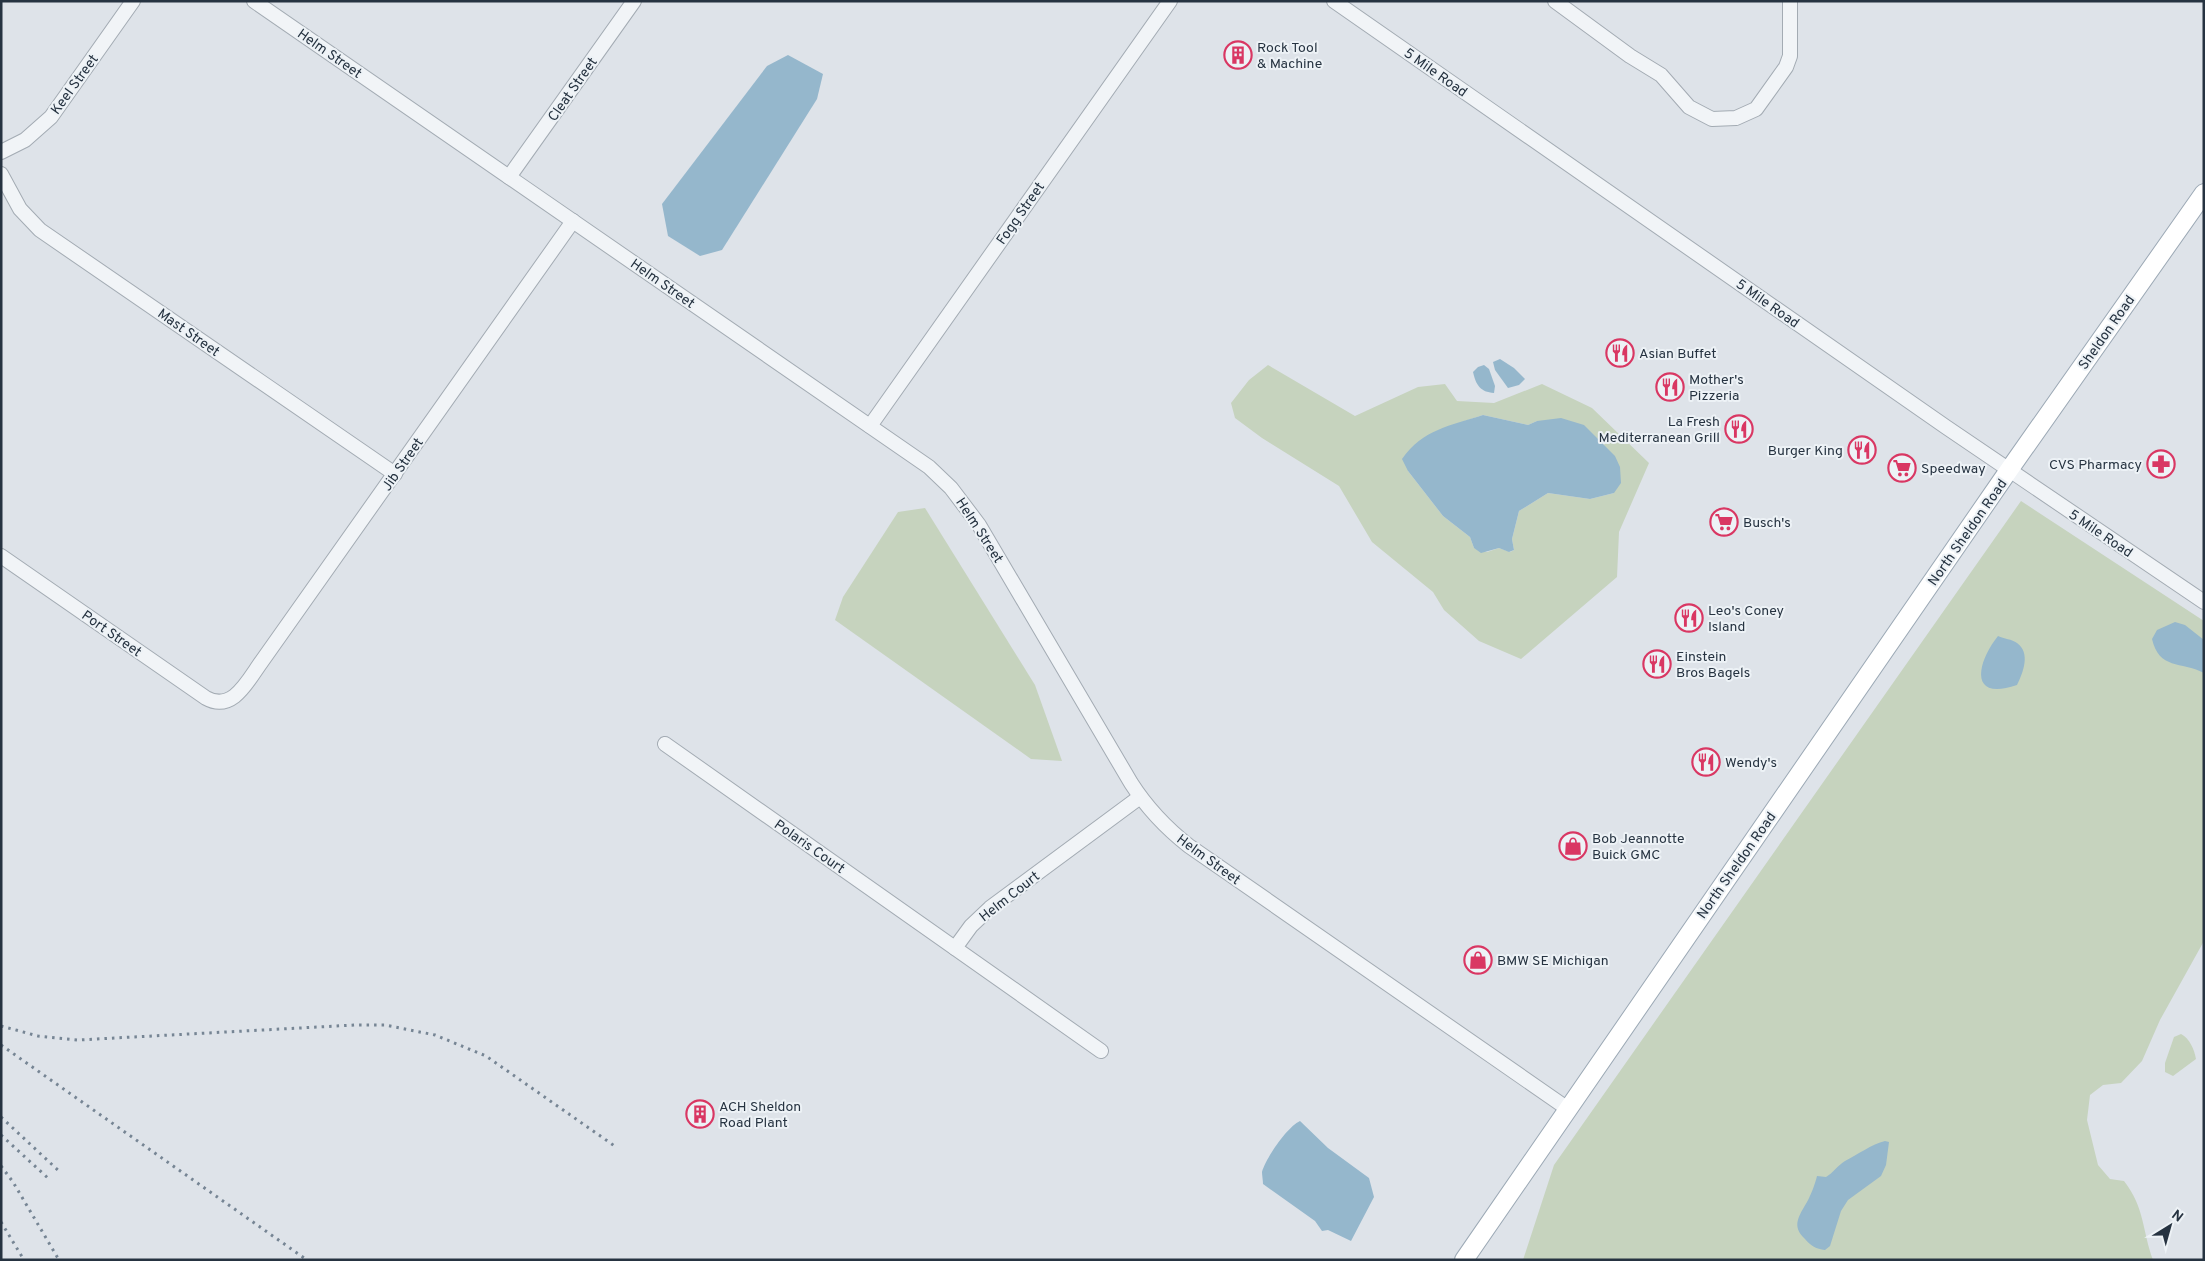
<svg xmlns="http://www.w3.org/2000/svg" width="2205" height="1261" font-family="Overpass,sans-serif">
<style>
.green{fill:#c6d3be;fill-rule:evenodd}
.water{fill:#95b7cc}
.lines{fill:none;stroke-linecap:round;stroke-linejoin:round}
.minor-casing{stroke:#a3abb3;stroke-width:16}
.major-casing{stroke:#9ca9b5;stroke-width:20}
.minor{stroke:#f1f4f7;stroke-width:14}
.major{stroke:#fff;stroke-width:18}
.rail{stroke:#768594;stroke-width:3;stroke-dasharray:2.5 5;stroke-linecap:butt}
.labels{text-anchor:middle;stroke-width:4;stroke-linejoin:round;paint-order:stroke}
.poi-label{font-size:14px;fill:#263341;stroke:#edf2f6;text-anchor:start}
.street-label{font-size:14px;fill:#263341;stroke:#edf2f6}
</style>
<rect width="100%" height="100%" fill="#dee3e9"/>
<g class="green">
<path d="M1268,365L1355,416L1418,387L1445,384L1457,401L1494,403L1542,384L1592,408L1649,463L1619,532L1617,577L1521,659L1479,641L1444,610L1433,592L1372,542L1339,486L1262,438L1235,418L1231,403L1249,380ZM1483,415L1528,425L1537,421L1614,493L1590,499L1548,493L1519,511L1512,539L1514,550L1510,552L1499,548L1487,552L1474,548L1470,537L1443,516L1408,471L1465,421Z"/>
<path d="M2021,501L2204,621V941L2160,1020L2142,1061L2121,1083L2103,1085L2090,1095L2087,1120L2098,1165L2110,1179L2124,1181C2145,1208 2142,1230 2153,1260H1523L1554,1165Z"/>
<path d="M925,508L1035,685L1062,761L1031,759L835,620L843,597L898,512Z"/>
<path d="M2181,1034C2190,1039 2194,1049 2196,1059L2173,1076L2165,1072V1063L2174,1037Z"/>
</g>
<g class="water">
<path d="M788,55L823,74L817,99L722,250L700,256L668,236L662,204L767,66Z"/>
<path d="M1500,359L1514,368L1525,379L1519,385L1508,388L1495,370L1493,362Z"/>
<path d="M1484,365L1489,369L1495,386L1494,393C1480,392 1476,385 1473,372L1478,367Z"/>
<path d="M1483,415L1528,425L1537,421L1561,418L1584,425L1615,456L1620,467L1621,483L1614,493L1590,499L1548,493L1519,511L1512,539L1514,550L1509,552L1499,548L1481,553L1474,548L1470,537L1443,516L1408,471L1402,459C1423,429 1450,426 1483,415Z"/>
<path d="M2175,622L2185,625L2204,640V673C2181,661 2159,670 2152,639L2157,630Z"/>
<path d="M1998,636C2004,639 2012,639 2017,643C2031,653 2023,673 2017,685C1968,702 1977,662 1998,636Z"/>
<path d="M1300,1121L1328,1148L1369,1178L1374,1197L1351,1241L1328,1230L1322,1231L1315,1221L1263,1184C1263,1181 1262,1175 1262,1172C1266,1158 1287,1127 1300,1121Z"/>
<path d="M1885,1141L1889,1142L1886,1165L1881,1176L1848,1200L1841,1211L1830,1246L1825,1250C1816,1249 1811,1246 1805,1239C1791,1226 1799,1216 1807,1202C1811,1195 1815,1184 1817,1176L1826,1177C1833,1173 1838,1165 1845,1161C1857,1155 1872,1144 1885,1141Z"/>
</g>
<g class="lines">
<g class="minor-casing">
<g id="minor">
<path d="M254,1L929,467L951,488L979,525L1131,783C1147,808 1166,828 1189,846L1568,1109"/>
<path d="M1334,1L1946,427L2204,602"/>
<path d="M1555,1L1630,56L1661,75L1689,107L1712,119L1736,118L1756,109L1786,67L1790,56V1"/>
<path d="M1,152L25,140L51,117L133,1"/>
<path d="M1,174L20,209L40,230L395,474"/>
<path d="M509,177L634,1"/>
<path d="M870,426L1170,1"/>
<path d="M1,556L206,698C233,713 248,680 262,661L573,221"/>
<path d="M665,744L1101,1051"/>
<path d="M955,948L971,926L990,908L1140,797"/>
</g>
</g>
<g class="major-casing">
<path id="major" d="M1464,1260L2009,470L2204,193"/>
</g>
<use href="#minor" class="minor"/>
<use href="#major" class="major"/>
<g class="rail">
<path d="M1,1026L38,1036L78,1040L355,1025H385L435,1035L486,1056L616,1147"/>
<path d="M1,1045L307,1260"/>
<path d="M1,1117L60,1172"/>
<path d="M1,1135L49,1179"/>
<path d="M1,1166L13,1182L59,1260"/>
<path d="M1,1222L24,1260"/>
</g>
</g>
<defs>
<g id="building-ring" transform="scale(1.4375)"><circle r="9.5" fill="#edf2f6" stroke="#d93763" stroke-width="1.5"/><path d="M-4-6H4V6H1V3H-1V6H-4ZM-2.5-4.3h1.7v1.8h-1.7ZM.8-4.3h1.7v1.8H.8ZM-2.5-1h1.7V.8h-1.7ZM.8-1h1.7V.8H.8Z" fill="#d93763"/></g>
<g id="restaurant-ring" transform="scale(1.4375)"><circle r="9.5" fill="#edf2f6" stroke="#d93763" stroke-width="1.5"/><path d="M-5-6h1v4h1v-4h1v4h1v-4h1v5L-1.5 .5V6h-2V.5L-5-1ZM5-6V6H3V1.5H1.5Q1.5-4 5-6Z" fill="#d93763"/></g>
<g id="pharmacy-ring" transform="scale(1.4375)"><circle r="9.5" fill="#edf2f6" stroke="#d93763" stroke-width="1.5"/><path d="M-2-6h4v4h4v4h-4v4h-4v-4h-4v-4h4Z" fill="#d93763"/></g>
<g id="supermarket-ring" transform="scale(1.4375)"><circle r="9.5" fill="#edf2f6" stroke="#d93763" stroke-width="1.5"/><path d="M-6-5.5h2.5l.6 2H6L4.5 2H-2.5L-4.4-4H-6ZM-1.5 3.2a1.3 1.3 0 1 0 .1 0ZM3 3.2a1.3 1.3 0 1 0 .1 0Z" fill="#d93763"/></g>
<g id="shop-ring" transform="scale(1.4375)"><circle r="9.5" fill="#edf2f6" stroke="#d93763" stroke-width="1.5"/><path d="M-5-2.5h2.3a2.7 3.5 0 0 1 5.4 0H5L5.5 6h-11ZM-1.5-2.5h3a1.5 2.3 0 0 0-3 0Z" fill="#d93763"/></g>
</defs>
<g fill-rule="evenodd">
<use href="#building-ring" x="1238" y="55"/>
<use href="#restaurant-ring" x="1620" y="353"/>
<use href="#restaurant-ring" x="1670" y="387"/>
<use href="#restaurant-ring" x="1739" y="429"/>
<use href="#restaurant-ring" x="1862" y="450"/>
<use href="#pharmacy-ring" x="2161" y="464"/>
<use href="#supermarket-ring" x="1902" y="468"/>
<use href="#supermarket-ring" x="1724" y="522"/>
<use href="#restaurant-ring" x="1689" y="618"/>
<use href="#restaurant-ring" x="1657" y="664"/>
<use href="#restaurant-ring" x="1706" y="762"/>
<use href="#shop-ring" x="1573" y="846"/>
<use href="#shop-ring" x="1478" y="960"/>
<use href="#building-ring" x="700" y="1114"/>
</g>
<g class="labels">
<g class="poi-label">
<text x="1257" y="52">Rock Tool<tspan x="1257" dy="16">&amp; Machine</tspan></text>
<text x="1639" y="358">Asian Buffet</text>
<text x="1689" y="384">Mother's<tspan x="1689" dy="16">Pizzeria</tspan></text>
<text x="1720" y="426" text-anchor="end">La Fresh<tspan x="1720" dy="16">Mediterranean Grill</tspan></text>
<text x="1843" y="455" text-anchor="end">Burger King</text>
<text x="2142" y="469" text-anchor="end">CVS Pharmacy</text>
<text x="1921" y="473">Speedway</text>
<text x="1743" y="527">Busch's</text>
<text x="1708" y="615">Leo's Coney<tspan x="1708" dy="16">Island</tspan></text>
<text x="1676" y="661">Einstein<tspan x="1676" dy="16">Bros Bagels</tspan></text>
<text x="1725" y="767">Wendy's</text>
<text x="1592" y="843">Bob Jeannotte<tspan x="1592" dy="16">Buick GMC</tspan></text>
<text x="1497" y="965">BMW SE Michigan</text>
<text x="719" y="1111">ACH Sheldon<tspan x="719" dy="16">Road Plant</tspan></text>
</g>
<g class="street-label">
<text transform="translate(330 53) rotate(35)" y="5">Helm Street</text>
<text transform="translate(1436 72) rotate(35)" y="5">5 Mile Road</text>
<text transform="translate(74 84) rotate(-54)" y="5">Keel Street</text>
<text transform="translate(572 89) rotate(-55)" y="5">Cleat Street</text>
<text transform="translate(1020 213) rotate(-55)" y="5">Fogg Street</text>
<text transform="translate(663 283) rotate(35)" y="5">Helm Street</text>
<text transform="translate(1768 303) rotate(35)" y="5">5 Mile Road</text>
<text transform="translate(189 332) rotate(35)" y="5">Mast Street</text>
<text transform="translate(2106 332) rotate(-55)" y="5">Sheldon Road</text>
<text transform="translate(402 464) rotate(-55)" y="5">Jib Street</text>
<text transform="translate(980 530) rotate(57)" y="5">Helm Street</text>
<text transform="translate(1967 532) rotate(-55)" y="5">North Sheldon Road</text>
<text transform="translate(2101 533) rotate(34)" y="5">5 Mile Road</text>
<text transform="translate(112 633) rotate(35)" y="5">Port Street</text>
<text transform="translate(810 846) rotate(35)" y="5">Polaris Court</text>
<text transform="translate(1209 859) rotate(36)" y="5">Helm Street</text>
<text transform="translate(1736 865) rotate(-55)" y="5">North Sheldon Road</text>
<text transform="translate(1009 896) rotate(-38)" y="5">Helm Court</text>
</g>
</g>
<rect width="2205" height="1261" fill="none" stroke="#263341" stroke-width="5"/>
<g transform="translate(2170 1226) rotate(37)" stroke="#edf2f6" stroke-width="4" paint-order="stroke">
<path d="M0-4L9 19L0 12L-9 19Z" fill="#263341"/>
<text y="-8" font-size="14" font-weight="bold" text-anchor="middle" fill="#263341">N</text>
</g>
</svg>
